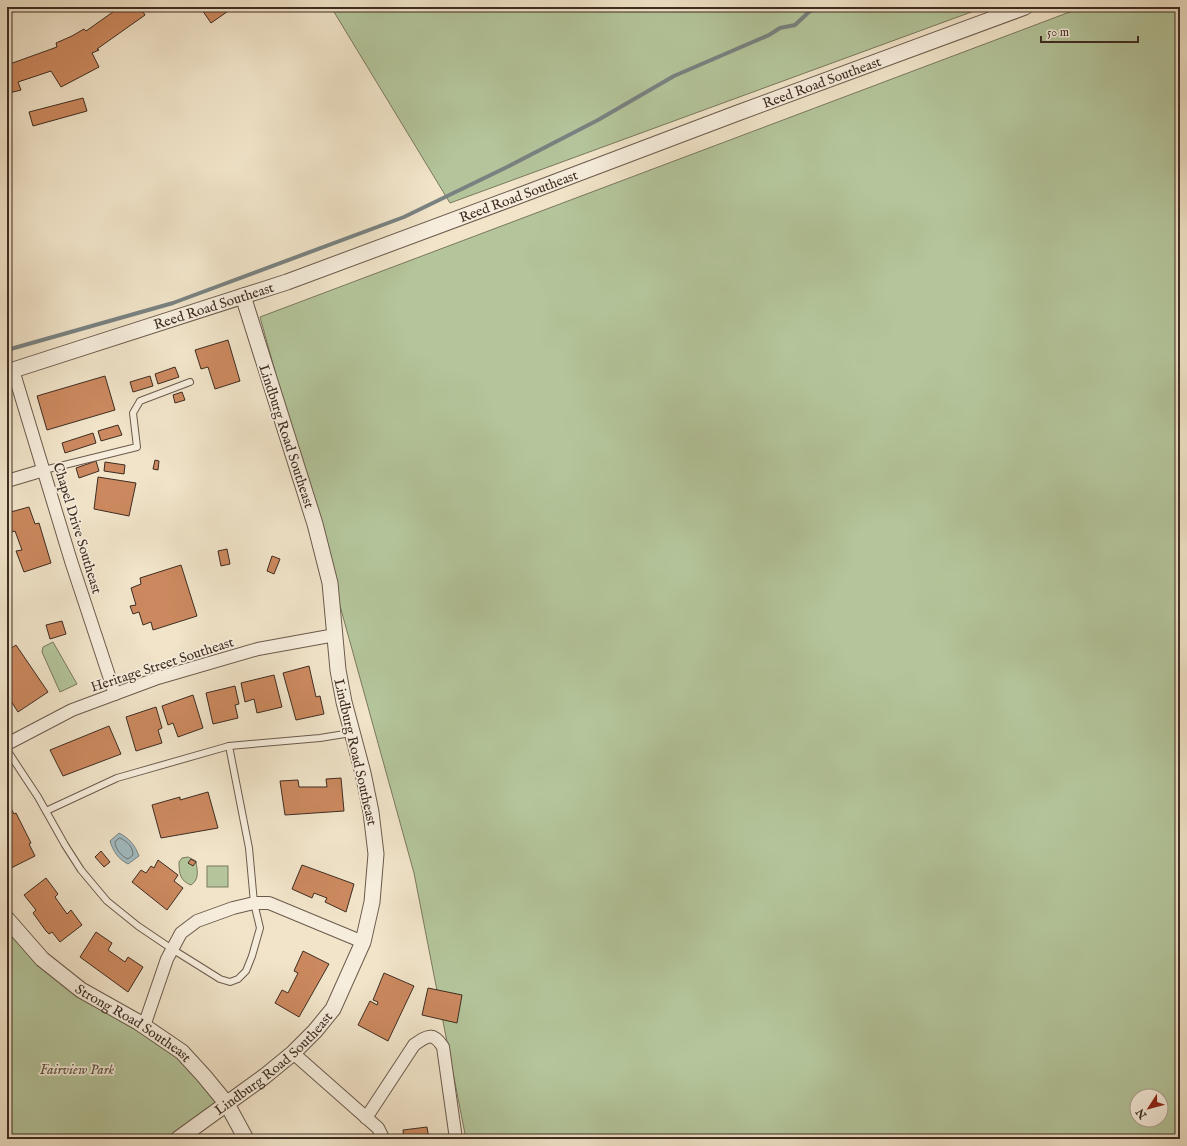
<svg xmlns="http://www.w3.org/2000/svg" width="1187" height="1146" font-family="'IM FELL English',serif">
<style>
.green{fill:#b4c59b;stroke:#79785e;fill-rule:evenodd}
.water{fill:#a1bbc1;stroke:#798281}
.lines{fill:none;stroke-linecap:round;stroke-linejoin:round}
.shore{stroke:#707472;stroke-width:1}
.stream{stroke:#798281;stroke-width:4}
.building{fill:#cc895f;stroke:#3e2c22}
.service-casing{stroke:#6b5a4c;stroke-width:8}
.minor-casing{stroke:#6b5a4c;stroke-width:14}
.tertiary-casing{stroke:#6b5a4c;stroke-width:17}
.service{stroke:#f6eddc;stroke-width:6}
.minor{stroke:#f6eddc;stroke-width:12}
.tertiary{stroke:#f6eddc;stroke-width:15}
.labels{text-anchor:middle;stroke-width:3.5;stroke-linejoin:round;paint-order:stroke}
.street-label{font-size:14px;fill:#3e2c22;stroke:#f6eddc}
.park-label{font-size:14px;font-style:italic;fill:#5c5240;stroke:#f6eddc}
</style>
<rect width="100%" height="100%" fill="#f1e4c9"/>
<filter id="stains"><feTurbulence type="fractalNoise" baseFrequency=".005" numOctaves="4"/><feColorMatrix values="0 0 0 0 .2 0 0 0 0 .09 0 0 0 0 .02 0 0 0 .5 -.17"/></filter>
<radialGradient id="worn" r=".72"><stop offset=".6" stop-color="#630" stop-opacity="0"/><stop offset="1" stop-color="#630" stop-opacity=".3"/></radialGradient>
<g class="green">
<path d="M331,7H985L450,203Z"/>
<path d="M1083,7H1180V1139H466L414,873L260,317ZM1137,1096H1161V1120H1137Z"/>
<path d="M53,642L77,684L60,692L42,652L43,647Z"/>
<path d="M188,857L196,861C197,870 200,879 191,885C180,881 179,873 179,862L182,858Z"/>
<rect x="207" y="866" width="21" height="21"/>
<path d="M7,919L42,959L182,1052L227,1104L178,1139H7Z"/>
</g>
<path class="water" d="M119,833C129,838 135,845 139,856L128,864C118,859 113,851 110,841Z"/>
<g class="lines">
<path class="shore" d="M120,838C127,841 133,847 133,855L128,859C122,857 115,849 115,842Z"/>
<path class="stream" d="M7,350L173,303L404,217L505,168L598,120L674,76L769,35L780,28L795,25L810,11L822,7"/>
</g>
<g class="building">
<path d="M120,7H140L145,15L97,49L99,50L92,53L99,67L61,87L51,71L18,82L21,90L9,93L7,88V83L9,82L7,77V65L57,47L56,43L72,36L84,29L86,31Z"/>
<path d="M200,7H234L211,23Z"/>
<path d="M83,98L87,111L33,126L29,112Z"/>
<path d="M228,340L240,381L215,389L208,367L201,369L195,350Z"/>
<path d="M175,367L179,377L158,384L155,374Z"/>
<path d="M105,376L115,410L47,430L37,396Z"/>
<path d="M150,376L153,386L133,392L130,382Z"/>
<path d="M182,392L185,400L175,403L173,395Z"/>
<path d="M118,425L122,435L101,441L98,431Z"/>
<path d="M93,433L96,443L65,453L62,443Z"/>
<path d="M155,460L159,461L158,470L153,469Z"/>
<path d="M96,461L99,471L79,478L76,468Z"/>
<path d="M105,462L125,465L124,474L104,471Z"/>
<path d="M98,477L136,483L129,516L94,509Z"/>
<path d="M29,507L35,524L39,523L51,563L24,572L16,551L22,550L15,531L9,533L7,528V513Z"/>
<path d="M227,549L230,564L221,566L218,551Z"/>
<path d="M272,556L280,559L274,574L267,571Z"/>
<path d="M181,565L197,616L153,630L151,622L143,625L139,612L133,614L130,606L136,605L131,588L141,584L140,578Z"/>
<path d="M62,621L66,634L50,639L46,625Z"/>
<path d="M16,645L48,692L18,712L7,695V651Z"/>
<path d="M309,666L316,697L320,696L324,714L296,720L283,673Z"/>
<path d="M274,675L282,707L257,713L254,699L245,702L241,683Z"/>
<path d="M235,686L239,704L235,705L238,718L213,724L206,693Z"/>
<path d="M193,695L203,728L178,737L173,723L168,725L162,706Z"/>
<path d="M156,707L162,728L158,730L162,743L136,751L126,717Z"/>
<path d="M109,726L121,754L63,776L50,750Z"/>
<path d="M341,778L344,811L285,815L280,781L298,780L299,787H327L326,779Z"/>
<path d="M208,792L218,828L161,838L152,805L180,797V800Z"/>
<path d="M7,801L14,814L16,813L31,843L29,844L35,856L11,868L7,860Z"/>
<path d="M101,851L110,862L104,867L95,857Z"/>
<path d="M191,859L196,862L193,866L188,863Z"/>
<path d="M158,860L178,875L174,881L183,888L167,910L132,882L141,870L146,873L151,866L154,868Z"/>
<path d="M302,865L354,884L346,912L325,902L327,898L314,893L312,898L292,889Z"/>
<path d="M46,878L58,894L55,897L67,914L71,910L82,925L60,942L52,932L49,934L46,931L33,913L36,910L24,895Z"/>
<path d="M96,932L112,943L108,950L125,962L128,957L143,967L128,992L80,957Z"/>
<path d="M303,951L329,964L299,1017L275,1003L282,990L288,993L298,973L294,971Z"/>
<path d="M384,973L414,986L388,1041L358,1025L370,1001L377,1005L378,1002L373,1000Z"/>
<path d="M428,988L462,995L457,1023L422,1015Z"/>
<path d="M427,1127L429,1139H404L403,1130Z"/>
</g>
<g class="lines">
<g class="service-casing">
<g id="service">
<path d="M44,470L137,447L133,413L140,401L190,382"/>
<path d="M7,750L38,797L65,845L81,870L107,901L138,926L172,949L220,979L230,982L238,979L246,971L252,956L260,928L254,903L249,848L229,746"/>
<path d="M46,811L117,778L229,746L320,738L351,733"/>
</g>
</g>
<g class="minor-casing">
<g id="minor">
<path d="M13,370L71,561L115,694"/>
<path d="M7,481L44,470"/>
<path d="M7,744L72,710L158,678L258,649L335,635"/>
<path d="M144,1026L167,959L181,933L197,921L233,908L254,903H269L363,942"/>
<path d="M293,1053L378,1128L382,1136V1139"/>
<path d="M366,1118L414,1045C428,1035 433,1032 443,1047L456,1139"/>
</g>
</g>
<g class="tertiary-casing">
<g id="tertiary">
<path id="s1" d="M7,372L287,282L513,198L735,114L1025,7"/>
<path id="s2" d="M7,919L42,959L81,990L138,1022L182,1052L204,1076L227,1104L246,1139"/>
<path id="s3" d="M178,1139L265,1076L293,1053L315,1031L333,1009L363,942L372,902L376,854L371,812L363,773L344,702L338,670L330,583L315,524L243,296"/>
</g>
</g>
<use href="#service" class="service"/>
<use href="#minor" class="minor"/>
<use href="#tertiary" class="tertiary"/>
</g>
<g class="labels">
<g class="street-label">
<text dy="5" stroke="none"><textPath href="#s1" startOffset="865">Reed Road Southeast</textPath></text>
<text dy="5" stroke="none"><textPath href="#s1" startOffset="541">Reed Road Southeast</textPath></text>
<text dy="5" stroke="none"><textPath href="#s1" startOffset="217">Reed Road Southeast</textPath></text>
<text transform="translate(287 436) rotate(72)" y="5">Lindburg Road Southeast</text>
<text transform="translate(78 528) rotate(73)" y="5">Chapel Drive Southeast</text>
<text transform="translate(162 664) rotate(-18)" y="5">Heritage Street Southeast</text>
<text transform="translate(356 752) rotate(77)" y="5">Lindburg Road Southeast</text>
<text dy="5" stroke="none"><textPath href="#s2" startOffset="165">Strong Road Southeast</textPath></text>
<text dy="5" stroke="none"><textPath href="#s3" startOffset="122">Lindburg Road Southeast</textPath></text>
</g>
<g class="park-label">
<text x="77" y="1074">Fairview Park</text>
</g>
</g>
<rect width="1187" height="1146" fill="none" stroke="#f1e4c9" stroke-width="24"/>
<rect x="8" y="8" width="1171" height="1130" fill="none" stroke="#3e2c22" stroke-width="2"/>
<rect x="12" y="12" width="1163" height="1122" fill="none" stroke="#3e2c22"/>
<g transform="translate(1149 1108) rotate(234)"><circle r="19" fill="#f6eddc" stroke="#aca092"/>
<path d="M0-3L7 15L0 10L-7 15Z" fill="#8f2418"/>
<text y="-6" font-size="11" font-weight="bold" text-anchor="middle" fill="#3e2c22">N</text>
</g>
<path d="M1041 36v6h97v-6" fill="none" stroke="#3e2c22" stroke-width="2"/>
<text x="1047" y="36" font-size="12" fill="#3e2c22" stroke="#f6eddc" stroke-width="3" paint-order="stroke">50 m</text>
<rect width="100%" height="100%" filter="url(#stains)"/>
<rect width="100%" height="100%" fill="url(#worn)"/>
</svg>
